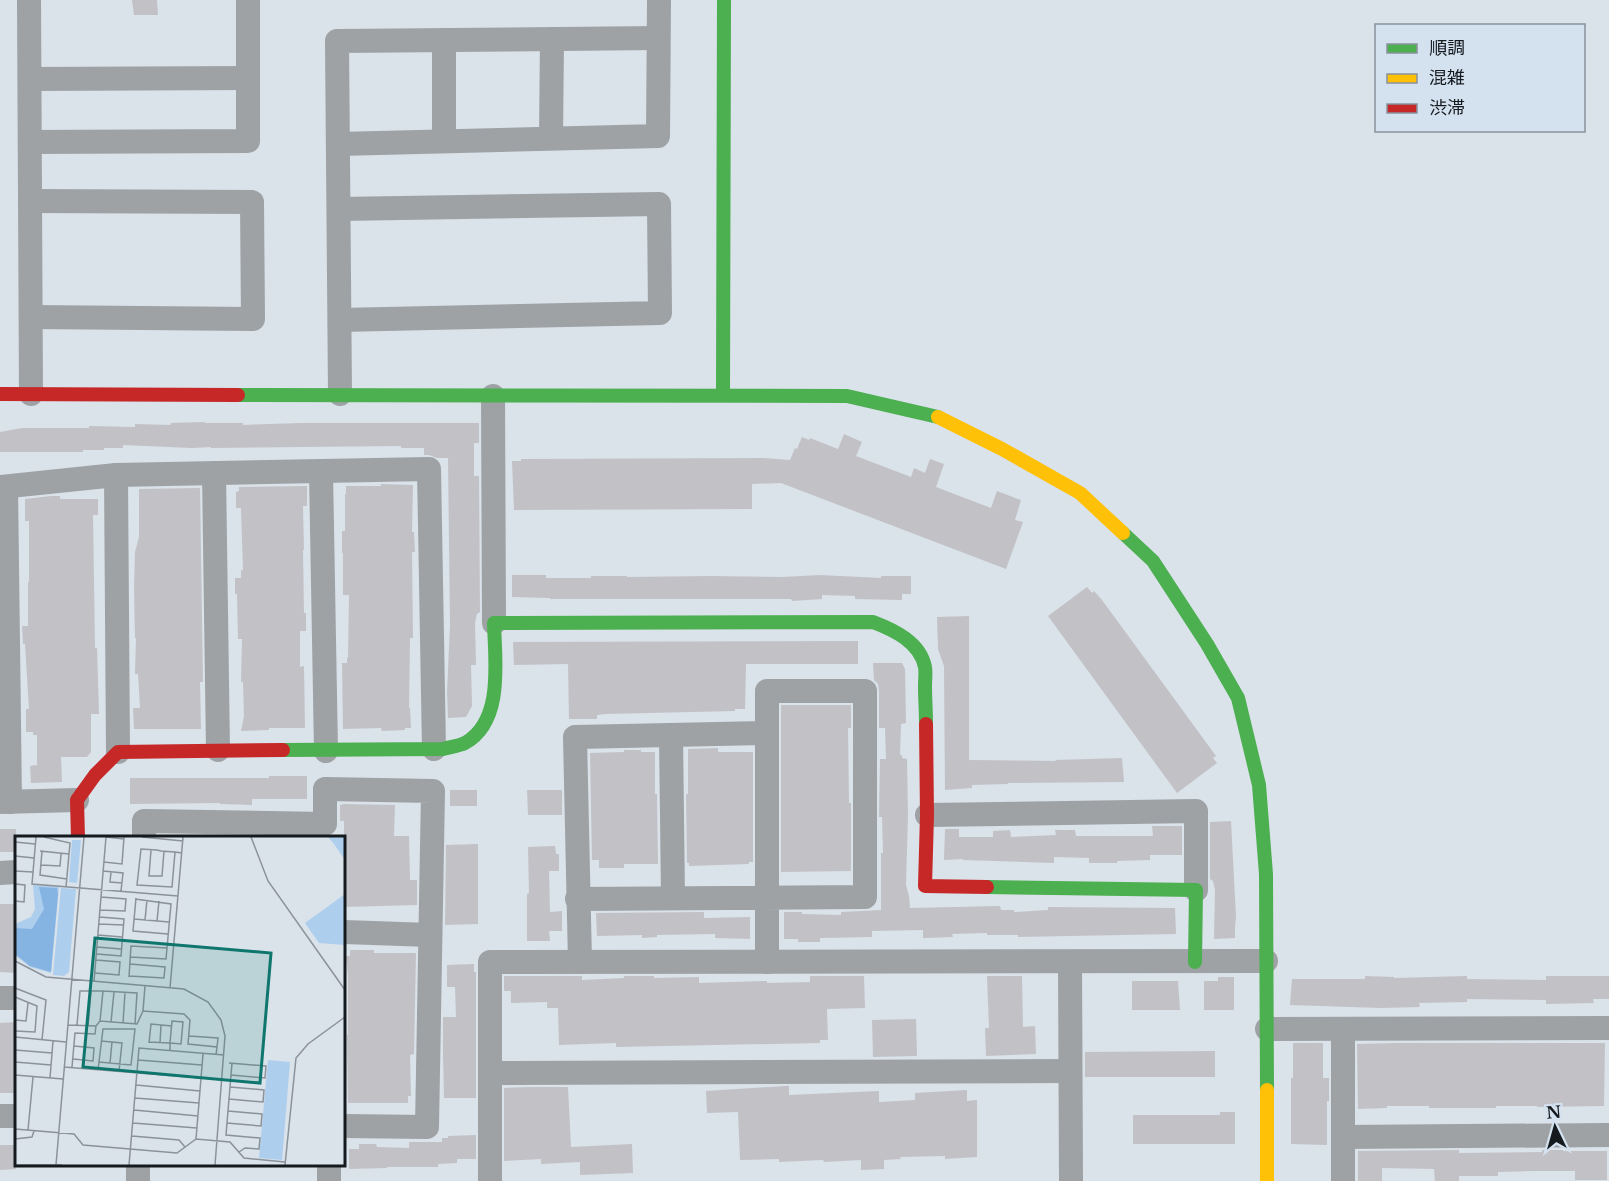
<svg xmlns="http://www.w3.org/2000/svg" width="1609" height="1181" font-family="'Libre Baskerville','Noto Sans JP',serif">
<style>
.building{fill:#c2c2c6}
.lines{fill:none;stroke-linecap:round;stroke-linejoin:round}
.street{stroke:#9ea2a5;stroke-width:24}
.fast{stroke:#4caf50;stroke-width:14}
.slow{stroke:#ffc107;stroke-width:14}
.jam{stroke:#c62828;stroke-width:14}
.inset-road{fill:none;stroke:#8b9299;stroke-width:1.5}
.view{fill:#0f766e;fill-opacity:0.15;stroke:#0f766e;stroke-width:3}
.inset-edge{fill:none;stroke:#151a1f;stroke-width:3}
</style>
<rect width="100%" height="100%" fill="#dae2ea"/>
<g class="building">
<path d="M132,0H157L158,15H134Z"/>
<path d="M205,422V423H243V425L300,423H479V443H474V476H479L480,612L477,614L475,623L476,665H471L472,706L466,717L448,718L447,692L450,626L448,458H437L429,455H424V448H401V446L211,448V447L192,448L123,445V448H104V450H83V452H0V432L22,428H89V426L135,427V424L170,425L171,423Z"/>
<path d="M844,434L862,442L856,456L911,477L914,468L925,473L930,459L944,464L936,487L991,508L997,491L1021,500L1015,520L1023,522L1006,569L781,483L752,484V509L514,510L512,461H521V459L764,458L790,460L795,448L797,449L802,437L809,440L810,438L838,449Z"/>
<path d="M381,484L413,485L412,532H414L415,552H412L413,638H410L409,708H410L411,728H405V730L382,731L381,728L343,729L342,663H347V658H348L349,595H343V553H342V531H345V494H346V486H381Z"/>
<path d="M307,486V506H303L304,550H303L304,613H306V631H300V667L304,666L305,728H269V730L241,731L244,716L243,682H241L242,639H238L237,594H235V578H241V570H243L241,508H236V492L239,491V487Z"/>
<path d="M200,488L203,682H200L201,729H134L133,708H140L138,674H135L136,638H135L134,588L135,552L139,537V489Z"/>
<path d="M51,496H60V499H98V515H93L95,648H97L99,714H91V752L87,757H61L62,782L31,783L30,766L37,765V735H33V732H26V709H29L25,644H23L22,626H28V582H29V521H25V499Z"/>
<path d="M512,575H546V578H591V576H627V577L711,576L782,577L820,575L881,578V576H911V594H902V600L855,599V596L822,595V599L792,601L791,599H550V598L512,597Z"/>
<path d="M1087,587L1092,593L1094,591L1102,600L1216,756L1213,758L1217,763L1177,793L1048,616Z"/>
<path d="M969,616V760L1056,761L1055,760L1122,758L1124,782L1008,783V784L972,785V788L945,790L944,666L938,649L937,617Z"/>
<path d="M858,641V664H746L745,709H735V711L606,714L597,715V719H569L568,664L514,665L513,642Z"/>
<path d="M873,663H902L905,669L906,723L901,724L900,755H902V758L907,759L908,815L906,885L909,896L910,908L1000,906L1001,910H1014V912L1048,910V907H1050L1175,908L1176,934L1018,937V935H987V933L952,934L953,937L923,938V930L872,931V937L820,938V942H798V939H784V912H802V914L841,915V912L881,910V853H883L882,817H879L880,759H886L885,728H879V691L878,684L874,680Z"/>
<path d="M781,705H851V728H848L849,803H851V871L781,872Z"/>
<path d="M718,748V752H753V862H749V864L689,866V863H687L686,794H688V749Z"/>
<path d="M624,750H641V752H655V794H657L658,864H624V868H599V860H592L590,753L624,752Z"/>
<path d="M269,776H307V799H252V805L220,804V803L130,804V778H269Z"/>
<rect x="450" y="790" width="27" height="16"/>
<path d="M527,790H562V815H528Z"/>
<path d="M344,804L395,805L394,836H409L410,880H417V905L344,907V821H340V805Z"/>
<path d="M1231,821L1236,917L1235,927V938L1214,939L1215,890L1213,881L1210,879V822Z"/>
<path d="M1152,826H1182V855H1150V860L1117,861V863H1089V858L1054,857V863L963,860V859L944,860L945,829H959V837H993V831L1010,830L1011,837L1056,835L1055,830H1075L1076,836H1153Z"/>
<rect x="0" y="829" width="16" height="23"/>
<path d="M478,844V924L445,925L446,845Z"/>
<path d="M555,846L556,854H559V871H549L550,912L562,911V931H549L550,941H527V894L529,893L528,847Z"/>
<path d="M0,904H16V973L0,972Z"/>
<path d="M704,912V918L750,917V939L715,938V934L657,935V937L642,938V935L597,936L596,913Z"/>
<path d="M350,950H374V953H416L414,1054L410,1055L411,1096H408V1103H348L347,1035H348V975L346,956H350Z"/>
<path d="M474,964V972H476V1098H444L443,1054V1017H456L455,987H447V965Z"/>
<path d="M504,976H582V980L624,978V976H654V978L699,977V983L767,981V983L810,982V976H864L865,1008L827,1009L828,1040H820V1043L616,1047V1043L559,1045L558,1008H547V1002L511,1003V991H504Z"/>
<path d="M987,976H1022L1023,1027L1035,1026L1036,1054L986,1056L985,1028H989Z"/>
<path d="M1365,976L1394,977V978L1467,976V979L1546,980V976H1609V999H1593L1594,1003L1546,1004V1000L1467,999V1002L1419,1003L1420,1007L1381,1008L1290,1005L1292,979H1365Z"/>
<path d="M1218,977H1234V1010H1204V981H1218Z"/>
<path d="M1132,981H1178L1180,1010H1132Z"/>
<path d="M916,1019L917,1056L873,1057L872,1020Z"/>
<path d="M16,1022V1093H0V1023Z"/>
<path d="M1293,1043H1323V1078H1329V1101H1327V1145L1291,1144V1078H1293Z"/>
<path d="M1396,1043H1605L1604,1106L1537,1107V1106H1496V1108H1429V1106H1387V1108L1358,1109L1357,1044Z"/>
<path d="M1215,1051V1077H1085V1052Z"/>
<path d="M785,1086H789V1095L879,1091V1102L915,1100V1093L967,1090V1101L977,1100V1157L945,1159V1156L900,1157L901,1159L884,1160V1169L861,1170V1160L824,1162L823,1160L779,1162V1159L740,1160L738,1112L707,1113L706,1091Z"/>
<path d="M531,1087H568L571,1147L632,1144L633,1173L580,1175V1162L541,1164V1159L504,1161V1088Z"/>
<path d="M1220,1112H1235V1144H1133V1115H1220Z"/>
<path d="M476,1135V1159H457V1163L438,1164V1167H387V1168L349,1169V1149H359V1144H376L377,1147L409,1148V1142H442V1138H448V1136Z"/>
<path d="M0,1145H16V1169L0,1170Z"/>
<path d="M1459,1150V1153L1542,1152V1150H1563V1151H1607V1180H1575V1171H1534L1498,1172V1176H1459V1181H1435L1434,1169L1382,1168V1181H1358V1151Z"/>
</g>
<g class="lines">
<g class="street">
<path d="M29,0L31,394"/>
<path d="M30,79L248,78"/>
<path d="M551,138L552,39"/>
<path d="M444,141V40"/>
<path d="M30,142L248,141V0"/>
<path d="M338,144L658,136L659,0"/>
<path d="M30,201L252,202L253,319L31,317"/>
<path d="M339,209L659,204L660,313L340,320"/>
<path d="M340,394L337,41L658,38"/>
<path d="M493,396L494,623"/>
<path d="M321,471L326,751"/>
<path d="M214,473L218,750"/>
<path d="M116,475L429,469L434,749"/>
<path d="M0,487L116,475L118,752"/>
<path d="M6,487L10,802"/>
<path d="M671,735L673,898"/>
<path d="M0,802L77,800"/>
<path d="M927,815L1196,811V890"/>
<path d="M144,838V821L325,824V789L433,791L427,1127L344,1126"/>
<path d="M0,873L16,872"/>
<path d="M577,899L865,897V691H767V962"/>
<path d="M344,932L430,935"/>
<path d="M580,962L575,737L767,733"/>
<path d="M1070,962L1071,1181"/>
<path d="M0,998H16"/>
<path d="M1267,1029L1609,1028"/>
<path d="M1343,1029V1181"/>
<path d="M490,1073L1070,1071"/>
<path d="M0,1116H16"/>
<path d="M1343,1137L1609,1135"/>
<path d="M329,1164V1181"/>
<path d="M138,1181V1164"/>
<path d="M490,1181V962L1266,961"/>
</g>
<g class="fast">
<path d="M238,395L847,396L938,417"/>
<path d="M723,395L724,0"/>
<path d="M1123,533L1153,561L1207,644L1238,698L1259,785L1266,874L1267,1090"/>
<path d="M283,750L443,749C450,747 459,746 465,743C504,721 495,661 494,623L873,622C894,630 920,642 925,667C926,672 925,680 925,686C925,698 926,711 926,724"/>
<path d="M987,887L1196,890L1195,962"/>
</g>
<g class="slow">
<path d="M938,417L1002,449L1080,493L1123,533"/>
<path d="M1267,1090V1181"/>
</g>
<g class="jam">
<path d="M0,394L238,395"/>
<path d="M926,724L927,815L925,886L987,887"/>
<path d="M78,838L77,800L95,775L118,752L283,750"/>
</g>
</g>
<g transform="translate(15 836)">
<rect width="330" height="330" fill="#dae2ea"/>
<path d="M313,1H330V24L319,8ZM57,4H66L62,47L54,46ZM18,49L44,51L36,137L15,131L0,119V88L16,81L20,73ZM46,52L61,53L54,136L49,140L38,139ZM330,58V109L304,107L290,87ZM253,224L275,226L267,324L244,322Z" fill="#aeceee"/>
<path d="M24,51L42,52L43,58L36,136L15,130L0,118V92L17,93L29,73Z" fill="#85b4e2"/>
<path class="inset-road" d="M21,1L17,48L163,60M29,1L55,7L51,51M91,1L109,3M127,1L168,5M236,1L253,45L330,154M0,6L20,8M136,14L134,40H147L149,15M25,15L54,18M27,15L25,39L52,43M160,16L157,51L122,49L126,13L142,14L146,15L160,16L167,17M0,20L19,22M89,26L107,28L109,1M26,29L45,30L46,18M0,35L18,36M88,35L108,37L106,55M96,36L95,46L107,47M0,48L10,49L9,66L0,65M121,62L118,95L153,98M85,74L110,75L111,63L86,61M119,83L154,86M130,84L132,64M142,85L144,65M84,88L108,89M83,99L107,101M82,111L106,113M82,118L106,120L109,83L85,81M115,121L151,123L156,68L120,63M0,125L31,141L169,153L193,166L206,184L210,200L200,329M80,137L104,139L105,126L81,124M114,140L149,142L150,131L115,128M114,141L116,110L152,112M79,145L91,1M0,152L31,164L27,204M155,152L168,1M88,155L122,157L120,188M0,161L22,170L20,196L0,195M128,175L130,150M0,184L11,185L13,167M96,186L99,156M108,187L110,157M53,189L81,190L85,185L122,188L128,175L169,178L175,184L173,208L202,211L201,219M62,189L65,155H88L85,185M73,190L76,155M174,200L203,202L202,211M0,201L51,206M86,205L107,207L104,235M134,206L155,207L166,208L168,186L157,185L155,207V215M134,207L136,188L157,190M145,207L146,189M0,214L37,217M58,223L78,225L79,212L59,210M123,224L187,229M0,226L36,229M95,227L97,206M214,227L251,230L250,242L216,239M217,227L211,299L245,302L244,313L230,312L224,316M49,231L186,242M57,231L60,197L80,198L81,190M83,234L88,193H120L116,229L84,226M0,239L48,243M35,242L38,205M121,249L185,255M120,262L184,267M214,263L248,266L249,254L215,251M119,274L183,280M118,287L182,292M212,287L246,290L247,278L213,275M0,293L59,298L68,309L162,317L181,303L215,306L229,322L270,326M13,294L18,241M117,300L164,304L170,311M0,303L17,301L19,295M181,303L188,218M0,329H47M41,329L69,1M114,329L124,212L209,219M270,329L281,222L293,208L330,181"/>
<path class="view" d="M80,102L256,117L245,247L68,231Z"/>
<rect width="330" height="330" class="inset-edge"/>
</g>
<rect x="1375" y="24" width="210" height="108" fill="#d4e2f0" stroke="#88929c" stroke-width="1.5"/>
<rect x="1387" y="44" width="30" height="9" fill="#4caf50" stroke="#88929c" stroke-width="1.5"/>
<text x="1429" y="54" font-size="18" fill="#151a1f">順調</text>
<rect x="1387" y="74" width="30" height="9" fill="#ffc107" stroke="#88929c" stroke-width="1.5"/>
<text x="1429" y="84" font-size="18" fill="#151a1f">混雑</text>
<rect x="1387" y="104" width="30" height="9" fill="#c62828" stroke="#88929c" stroke-width="1.5"/>
<text x="1429" y="114" font-size="18" fill="#151a1f">渋滞</text>
<g transform="translate(1555 1127) rotate(355)" stroke="#d4e2f0" stroke-width="4.5" paint-order="stroke">
<path d="M0-4.5L10 22L0 15L-10 22Z" fill="#151a1f"/>
<text y="-9" font-size="16" font-weight="bold" text-anchor="middle" fill="#151a1f">N</text>
</g>
</svg>
